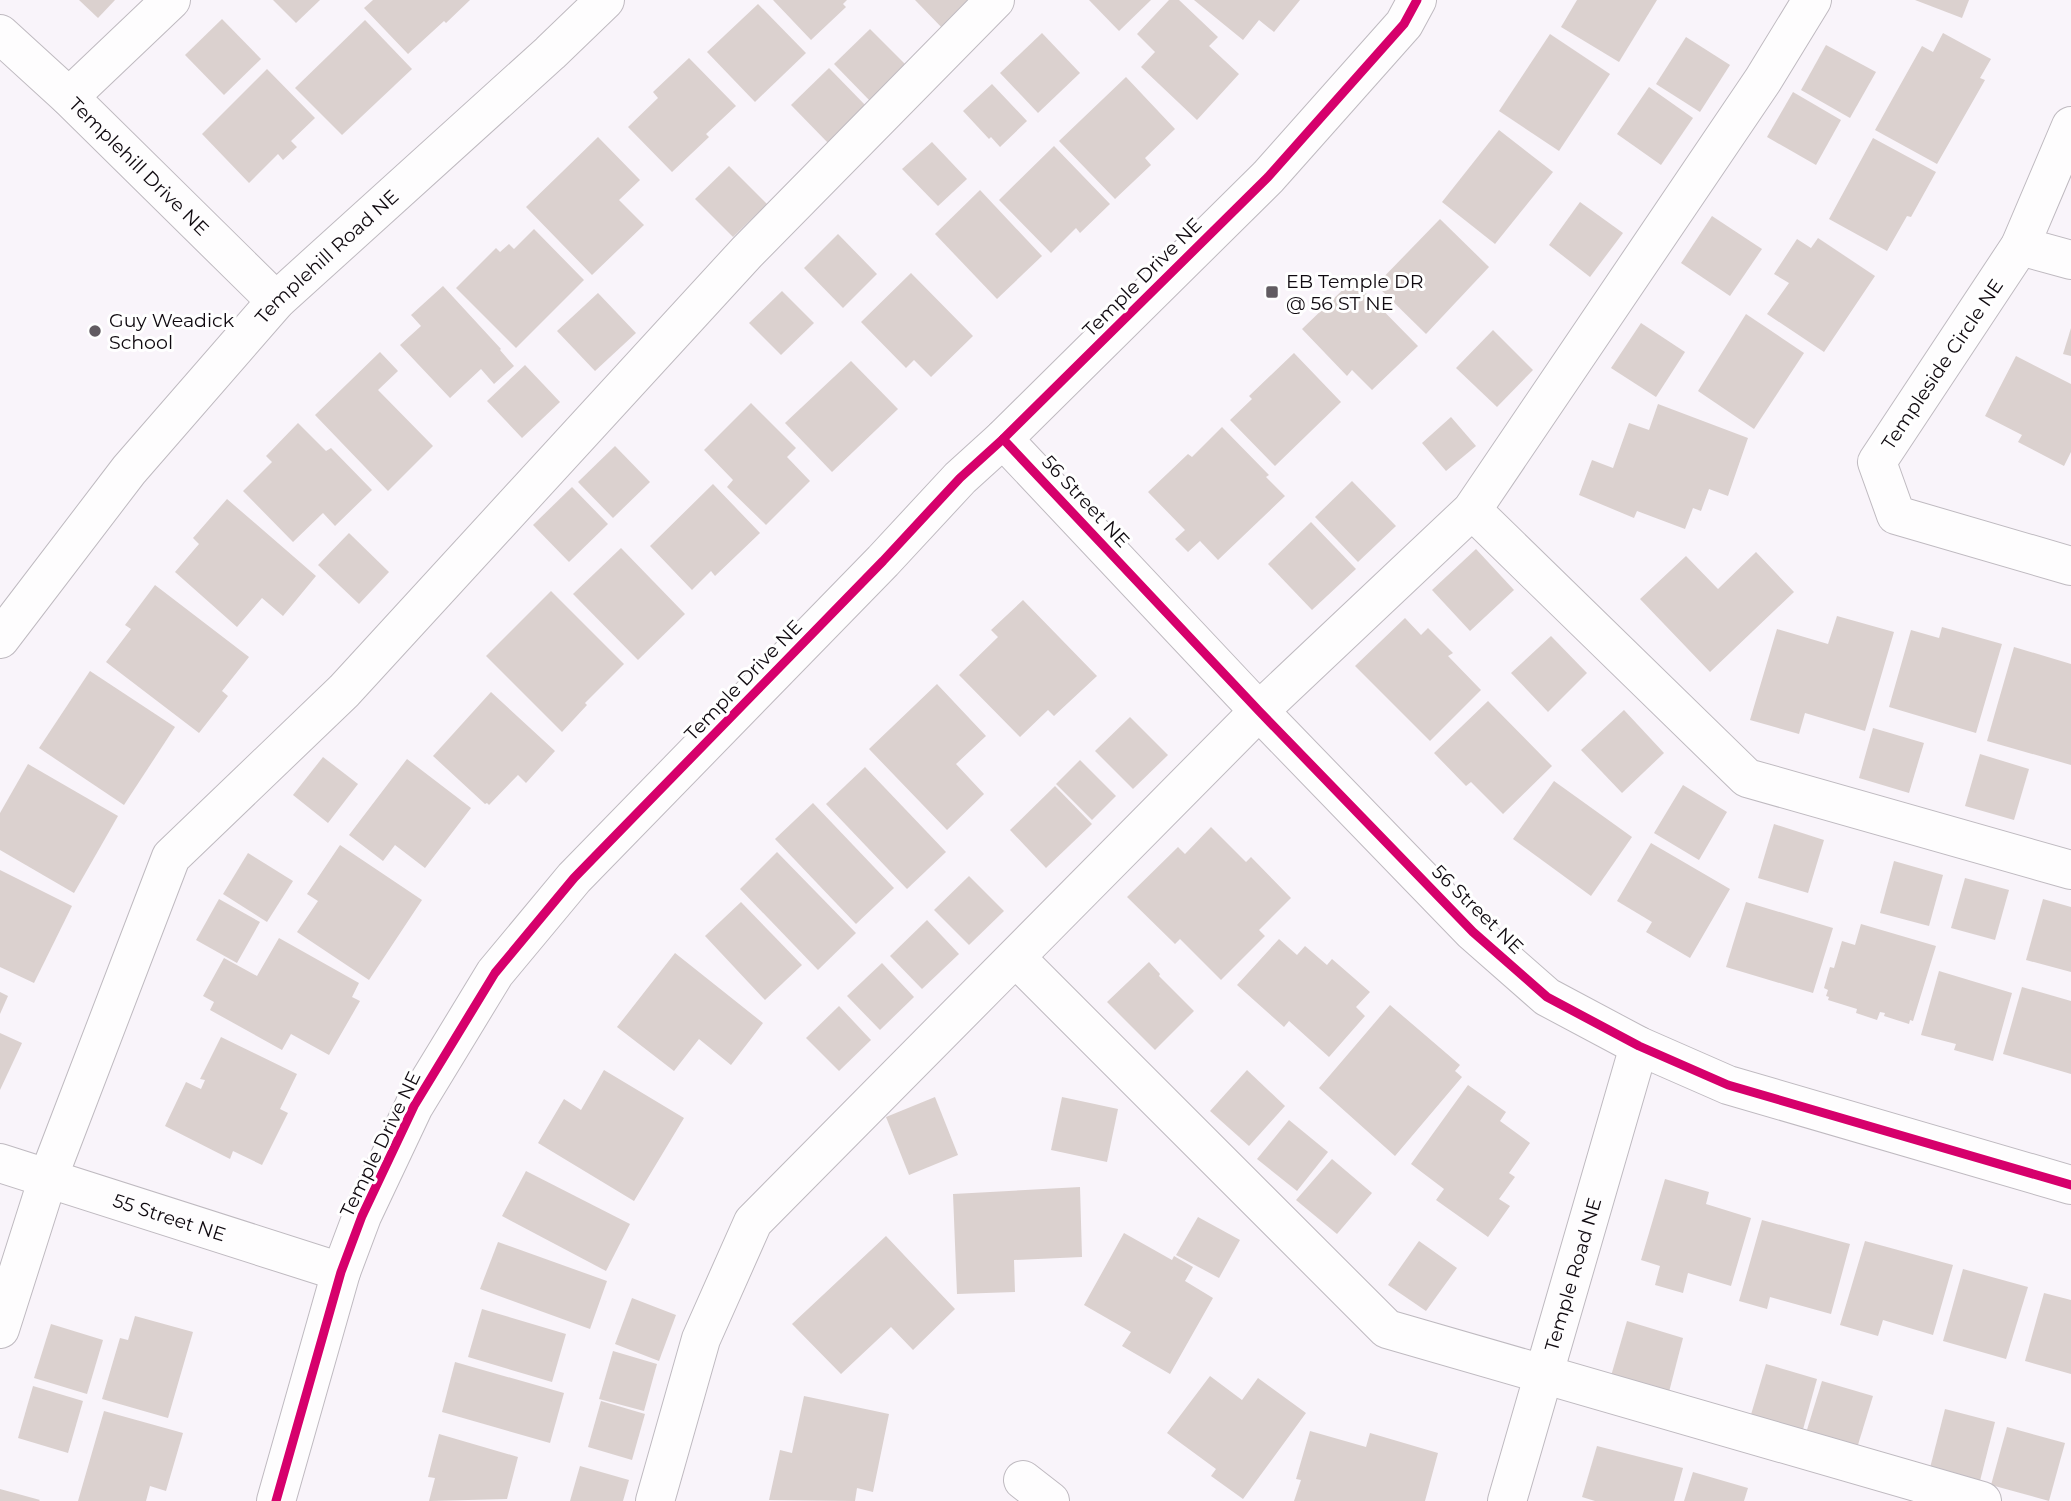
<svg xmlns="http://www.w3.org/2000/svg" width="2071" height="1501" font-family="Montserrat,sans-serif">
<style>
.building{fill:#dbd1cf}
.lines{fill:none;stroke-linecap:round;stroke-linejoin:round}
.minor-casing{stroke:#bfbac0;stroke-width:40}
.minor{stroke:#fefdfe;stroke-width:38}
.cycleway-casing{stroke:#fff;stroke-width:13}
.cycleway{stroke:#d6006c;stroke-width:9}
.poi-dot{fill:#615b61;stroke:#fff;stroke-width:2.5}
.labels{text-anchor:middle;stroke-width:6;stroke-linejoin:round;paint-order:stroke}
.street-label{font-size:19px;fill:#0f090f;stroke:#fff}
.poi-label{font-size:19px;fill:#0f090f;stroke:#fff;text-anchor:start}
</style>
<rect width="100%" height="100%" fill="#f9f4fa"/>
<g class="building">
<path d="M79,0H115L98,18Z"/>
<path d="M273,0H320L296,23Z"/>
<path d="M373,0H470L446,23L444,21L408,54L364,8Z"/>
<path d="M773,0H847L843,4L846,7L811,40Z"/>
<path d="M915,0H980L947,33Z"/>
<path d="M1089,0H1151L1119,31Z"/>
<path d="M1169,0H1179L1218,37L1209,46L1239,74L1197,120L1141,67L1155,52L1137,34Z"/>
<path d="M1194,0H1300L1274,32L1259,20L1243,40Z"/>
<path d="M1577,0H1657L1619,62L1561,27Z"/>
<path d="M1915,0H1969L1962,18Z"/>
<path d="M758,4L806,53L755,102L707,52Z"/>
<path d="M222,19L261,59L224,95L185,55Z"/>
<path d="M365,20L412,69L342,135L295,88Z"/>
<path d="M870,29L909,68L872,103L834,64Z"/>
<path d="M1042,33L1080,73L1038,113L1000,73Z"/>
<path d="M1943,33L1991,59L1980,78L1985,80L1937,164L1875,130L1922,46L1933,52Z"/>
<path d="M1550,34L1610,74L1559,151L1499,111Z"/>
<path d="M1686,37L1730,65L1700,112L1656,84Z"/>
<path d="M1826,45L1876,72L1850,118L1801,90Z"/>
<path d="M689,58L736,106L706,134L709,137L672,172L628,127L658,98L653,92Z"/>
<path d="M829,68L868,108L830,145L791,105Z"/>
<path d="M267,69L315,118L291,141L297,147L283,160L278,154L249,183L202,134Z"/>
<path d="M1126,77L1175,129L1145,158L1151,165L1115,199L1059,141Z"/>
<path d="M992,84L1027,121L1000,147L991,137L989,139L963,111Z"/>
<path d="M1649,87L1693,118L1661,165L1617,134Z"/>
<path d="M1793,92L1841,120L1816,165L1767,137Z"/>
<path d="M1499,130L1553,172L1495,244L1442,202Z"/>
<path d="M598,137L640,180L619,200L644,225L592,275L526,207Z"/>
<path d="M1873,138L1936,172L1911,217L1907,216L1887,251L1829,219Z"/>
<path d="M932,142L967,179L938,206L902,169Z"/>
<path d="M1054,146L1110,204L1080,233L1076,228L1051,253L999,200Z"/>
<path d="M729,166L767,204L733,237L695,199Z"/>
<path d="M980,190L1042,256L997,299L935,234Z"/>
<path d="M1580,202L1623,233L1590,277L1549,245Z"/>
<path d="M1712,216L1762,249L1730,296L1681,263Z"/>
<path d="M1440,219L1489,267L1426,334L1376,285Z"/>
<path d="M534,229L584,280L516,348L456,288L496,248L500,252L509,244L514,249Z"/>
<path d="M838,234L877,274L843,308L804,268Z"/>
<path d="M1818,238L1875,276L1824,352L1767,314L1789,283L1774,274L1797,239L1811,248Z"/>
<path d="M911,273L973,336L931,377L914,360L906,368L861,322Z"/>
<path d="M1353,280L1418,346L1372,390L1352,370L1347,376L1302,329Z"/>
<path d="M443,286L501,349L500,350L514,366L494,384L481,369L450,398L400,345L421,326L411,315Z"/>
<path d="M782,291L814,323L781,355L749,323Z"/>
<path d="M598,293L636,333L595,371L557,331Z"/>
<path d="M1746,314L1804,353L1754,429L1698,391Z"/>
<path d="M1641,323L1685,352L1656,397L1611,368Z"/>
<path d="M2071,328V356L2063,354Z"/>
<path d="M1493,330L1533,370L1497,407L1456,368Z"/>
<path d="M380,352L398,371L378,390L433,446L388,491L315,415Z"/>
<path d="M1294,353L1341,402L1275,466L1230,420L1252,399L1249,396Z"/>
<path d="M2016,356L2071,384V452L2064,466L2018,442L2022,435L1985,416Z"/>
<path d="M851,361L898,409L832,472L785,423Z"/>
<path d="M525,365L560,402L522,438L487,401Z"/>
<path d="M751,403L796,448L787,457L810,481L766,525L727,487L733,480L704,450Z"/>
<path d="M1658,404L1748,438L1728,496L1709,489L1701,511L1693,508L1685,529L1637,511L1634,518L1579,495L1592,460L1613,468L1629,423L1649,430Z"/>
<path d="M1451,417L1476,446L1446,471L1422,443Z"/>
<path d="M298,423L326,451L331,448L372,490L335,526L323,513L293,542L243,491L272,462L266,456Z"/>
<path d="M1222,427L1269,475L1266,477L1285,496L1218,560L1200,541L1188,552L1175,539L1185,530L1148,492L1188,454L1192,457Z"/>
<path d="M615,446L650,482L613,518L578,482Z"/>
<path d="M1352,481L1396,526L1358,562L1315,517Z"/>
<path d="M713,484L760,533L715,576L711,571L692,590L650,546Z"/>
<path d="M572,487L608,524L569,562L533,525Z"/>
<path d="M227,499L316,576L283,616L262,598L237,627L175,572L199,544L193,538Z"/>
<path d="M1311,522L1356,569L1312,610L1268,564Z"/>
<path d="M349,533L389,572L359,604L318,565Z"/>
<path d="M621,548L685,614L638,660L573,594Z"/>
<path d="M1476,549L1514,590L1470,631L1432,590Z"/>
<path d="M1756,552L1794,592L1710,672L1640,599L1686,556L1718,589Z"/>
<path d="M155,585L249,657L222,691L228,696L199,733L106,662L131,629L125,625Z"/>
<path d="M551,591L624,664L585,703L587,705L562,732L486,656Z"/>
<path d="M1023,600L1097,676L1054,716L1048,710L1020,737L959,675L998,637L991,630Z"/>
<path d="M1837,616L1894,632L1865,731L1805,713L1799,734L1750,720L1777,629L1828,644Z"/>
<path d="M1405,618L1421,635L1428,628L1453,653L1448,656L1481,690L1430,741L1355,666Z"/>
<path d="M1942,627L2002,644L1976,733L1889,707L1911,630L1939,638Z"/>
<path d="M1551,636L1587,673L1548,712L1511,673Z"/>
<path d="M2014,647L2071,664V765L1987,741Z"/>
<path d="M90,671L175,727L124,805L39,748Z"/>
<path d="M937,684L986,736L956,764L984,794L947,830L869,749Z"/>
<path d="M491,692L555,751L526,783L518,775L489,805L487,803L485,804L433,756Z"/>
<path d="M1488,701L1552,766L1503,814L1471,782L1466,786L1434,753Z"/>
<path d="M1624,710L1664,753L1622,793L1581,750Z"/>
<path d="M1130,717L1168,755L1133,789L1095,751Z"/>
<path d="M1873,728L1924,743L1909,793L1859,778Z"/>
<path d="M1980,754L2029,769L2014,820L1965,806Z"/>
<path d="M323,757L358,784L328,823L293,795Z"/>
<path d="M407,759L471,808L425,868L395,845L383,861L349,835Z"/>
<path d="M1080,760L1116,796L1092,820L1056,784Z"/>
<path d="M28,764L118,816L74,893L0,850V813Z"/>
<path d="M865,767L946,852L907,889L826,804Z"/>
<path d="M1554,781L1632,837L1591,896L1513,839Z"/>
<path d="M1683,785L1727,812L1699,860L1654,833Z"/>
<path d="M1055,786L1092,824L1046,868L1010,830Z"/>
<path d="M813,803L894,888L856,924L775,839Z"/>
<path d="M1774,824L1824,840L1808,893L1758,878Z"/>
<path d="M1211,827L1246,862L1251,857L1291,898L1259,930L1265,936L1221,980L1180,939L1175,944L1127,897L1178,847L1185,854Z"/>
<path d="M1651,843L1730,889L1690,958L1646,932L1652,922L1617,901Z"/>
<path d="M340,845L422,900L369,980L297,932L318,901L307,894Z"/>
<path d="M777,852L856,933L818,970L740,889Z"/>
<path d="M248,853L293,881L267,922L223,894Z"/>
<path d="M1894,861L1943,875L1929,926L1880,913Z"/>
<path d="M0,870L72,906L34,983L0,967Z"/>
<path d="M969,876L1004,911L969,945L934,910Z"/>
<path d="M1965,878L2009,890L1995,940L1951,928Z"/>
<path d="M219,899L260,922L237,963L196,940Z"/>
<path d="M2043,899L2071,907V972L2026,960Z"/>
<path d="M741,902L802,965L765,1000L705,936Z"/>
<path d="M1746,902L1833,928L1813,993L1726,967Z"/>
<path d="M927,920L959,954L922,989L890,956Z"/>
<path d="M1861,924L1936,946L1913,1021L1910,1020L1909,1024L1884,1016L1885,1013L1880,1012L1877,1020L1856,1013L1857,1009L1828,1000L1829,997L1826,996L1828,990L1824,988L1830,967L1834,968L1842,941L1855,945Z"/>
<path d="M279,938L359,983L352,997L360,1001L329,1055L291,1034L282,1050L210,1010L214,1002L203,996L224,958L257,976Z"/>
<path d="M1279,939L1297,955L1305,946L1327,965L1332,959L1370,992L1356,1007L1365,1016L1329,1057L1289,1021L1284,1027L1237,985Z"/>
<path d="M675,953L763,1023L731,1065L699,1039L674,1071L617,1027Z"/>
<path d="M1149,962L1160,974L1159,976L1194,1011L1155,1050L1107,1002Z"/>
<path d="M882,963L914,997L880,1030L847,996Z"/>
<path d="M1939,971L2012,993L1993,1061L1954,1050L1956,1044L1921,1035Z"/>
<path d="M2022,987L2071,1001V1074L2003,1054Z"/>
<path d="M0,992L8,996L0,1014Z"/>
<path d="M1390,1005L1460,1065L1455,1071L1462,1077L1395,1156L1319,1088Z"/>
<path d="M839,1006L871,1040L839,1071L806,1038Z"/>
<path d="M0,1033L22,1043L0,1090Z"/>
<path d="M221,1037L297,1074L280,1109L288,1113L262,1165L233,1151L230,1159L165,1126L186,1082L201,1089L205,1080L200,1079Z"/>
<path d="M604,1070L684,1118L634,1201L538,1143L564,1099L581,1110Z"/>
<path d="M1247,1070L1285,1106L1249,1146L1210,1111Z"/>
<path d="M1468,1085L1506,1112L1500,1121L1530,1143L1509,1173L1515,1177L1499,1199L1510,1206L1488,1237L1436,1200L1444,1189L1411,1164Z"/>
<path d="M935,1097L958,1155L909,1175L886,1117Z"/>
<path d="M1062,1097L1118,1109L1107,1162L1051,1150Z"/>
<path d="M1289,1120L1328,1152L1297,1191L1257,1159Z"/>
<path d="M1332,1159L1372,1193L1337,1234L1296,1200Z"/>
<path d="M526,1171L630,1224L606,1271L502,1216Z"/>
<path d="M1665,1179L1709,1192L1706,1204L1751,1218L1731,1286L1688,1273L1683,1293L1655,1285L1660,1266L1641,1260Z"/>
<path d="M1080,1187L1082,1257L1014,1260L1015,1292L957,1294L953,1194Z"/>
<path d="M1198,1217L1240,1240L1219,1278L1176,1255Z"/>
<path d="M1762,1220L1850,1244L1831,1314L1770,1297L1767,1309L1739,1301Z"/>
<path d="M1124,1233L1172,1260L1174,1256L1193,1267L1185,1281L1213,1298L1170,1374L1122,1346L1131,1332L1084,1305Z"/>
<path d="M886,1236L955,1309L913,1350L891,1327L841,1374L792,1324Z"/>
<path d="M1419,1241L1457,1268L1426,1311L1388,1285Z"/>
<path d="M1865,1241L1953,1265L1933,1335L1883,1320L1878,1336L1840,1325Z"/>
<path d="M498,1242L607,1281L590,1329L480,1289Z"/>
<path d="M1963,1269L2028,1287L2006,1359L1943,1341Z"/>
<path d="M2044,1293L2071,1300V1374L2025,1361Z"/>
<path d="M632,1298L676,1315L659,1361L615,1344Z"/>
<path d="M482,1309L566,1334L552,1382L468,1357Z"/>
<path d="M135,1316L193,1332L168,1418L102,1399L120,1338L128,1340Z"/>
<path d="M1627,1321L1683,1338L1669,1392L1611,1376Z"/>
<path d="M51,1324L103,1340L87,1394L34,1378Z"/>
<path d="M613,1351L657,1364L644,1411L599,1399Z"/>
<path d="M455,1362L564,1393L550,1443L442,1412Z"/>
<path d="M1766,1364L1817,1379L1802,1433L1750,1418Z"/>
<path d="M1210,1376L1242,1400L1258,1378L1306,1413L1243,1499L1211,1476L1216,1469L1167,1433Z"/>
<path d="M1822,1381L1873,1396L1857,1448L1806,1433Z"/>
<path d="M33,1386L83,1401L68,1453L18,1438Z"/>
<path d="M804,1396L889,1414L873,1492L857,1488L855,1501L769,1500L780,1450L792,1453Z"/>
<path d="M601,1401L645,1414L632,1460L588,1447Z"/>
<path d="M1945,1409L1995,1422L1980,1481L1930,1468Z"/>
<path d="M104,1411L183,1433L166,1491L150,1486L146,1501H78Z"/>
<path d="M2007,1427L2065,1443L2049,1501L1991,1485Z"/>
<path d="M1310,1431L1366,1447L1370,1433L1438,1453L1425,1501H1294L1301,1480L1296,1479Z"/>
<path d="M439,1434L518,1457L507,1499L429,1501L435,1478L428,1477Z"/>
<path d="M1597,1446L1683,1468L1674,1501H1595L1582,1497Z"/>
<path d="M580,1466L629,1480L623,1501H570Z"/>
<path d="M1693,1472L1748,1488L1744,1501H1684Z"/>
<path d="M0,1489L40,1500L39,1501H0Z"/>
</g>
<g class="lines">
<g class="minor-casing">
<g id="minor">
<path id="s1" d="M0,34L69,97L276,301"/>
<path d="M69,97L171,0"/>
<path d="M2071,126L2020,246L1877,462L1896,515L2071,566"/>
<path d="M2020,246L2071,260"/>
<path d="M1003,439L1259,711L1473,932L1547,997L1639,1046L1728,1085L2071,1185"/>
<path d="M1472,510L1747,778L2071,870"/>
<path id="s2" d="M0,639L129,470L276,301L550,53L605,0"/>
<path d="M1016,958L1387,1329L1982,1501"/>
<path id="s3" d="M0,1163L341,1272"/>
<path d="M0,1329L48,1178L171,857L344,691L747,252L995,0"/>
<path d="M1023,1480L1050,1501"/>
<path d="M276,1501L341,1272L362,1216L414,1106L495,973L574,878L883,561L960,478L1003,439L1268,177L1404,24L1417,0"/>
<path d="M655,1501L701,1339L753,1222L1259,711L1472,510L1763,80L1812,0"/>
<path id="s4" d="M1507,1501L1639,1046"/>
</g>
</g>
<use href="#minor" class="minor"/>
<g class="cycleway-casing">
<g id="cycleway">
<path d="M1003,439L1259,711L1473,932L1547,997L1639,1046L1728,1085L2071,1185"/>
<path d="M276,1501L341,1272L362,1216L414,1106L495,973L574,878L883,561L960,478L1003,439L1268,177L1404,24L1417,0"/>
</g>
</g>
<use href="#cycleway" class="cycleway"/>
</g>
<g class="poi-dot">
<rect x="1265" y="285" width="14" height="14" rx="3.5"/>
<circle cx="95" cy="331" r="7"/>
</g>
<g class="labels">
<g class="street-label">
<text dy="7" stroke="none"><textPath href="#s1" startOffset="192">Templehill Drive NE</textPath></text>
<text dy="7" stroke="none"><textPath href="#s2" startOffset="504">Templehill Road NE</textPath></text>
<text transform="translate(1142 277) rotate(-45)" y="7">Temple Drive NE</text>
<text transform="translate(1942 364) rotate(-56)" y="7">Templeside Circle NE</text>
<text transform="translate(1086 501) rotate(47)" y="7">56 Street NE</text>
<text transform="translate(743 680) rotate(-46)" y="7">Temple Drive NE</text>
<text transform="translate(1478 909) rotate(44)" y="7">56 Street NE</text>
<text transform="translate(380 1144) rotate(-64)" y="7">Temple Drive NE</text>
<text dy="7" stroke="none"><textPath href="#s3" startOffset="178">55 Street NE</textPath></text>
<text dy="7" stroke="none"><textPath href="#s4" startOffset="236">Temple Road NE</textPath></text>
</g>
<g class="poi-label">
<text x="1286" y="288">EB Temple DR<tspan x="1286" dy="22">@ 56 ST NE</tspan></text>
<text x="109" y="327">Guy Weadick<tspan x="109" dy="22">School</tspan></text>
</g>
</g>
</svg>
